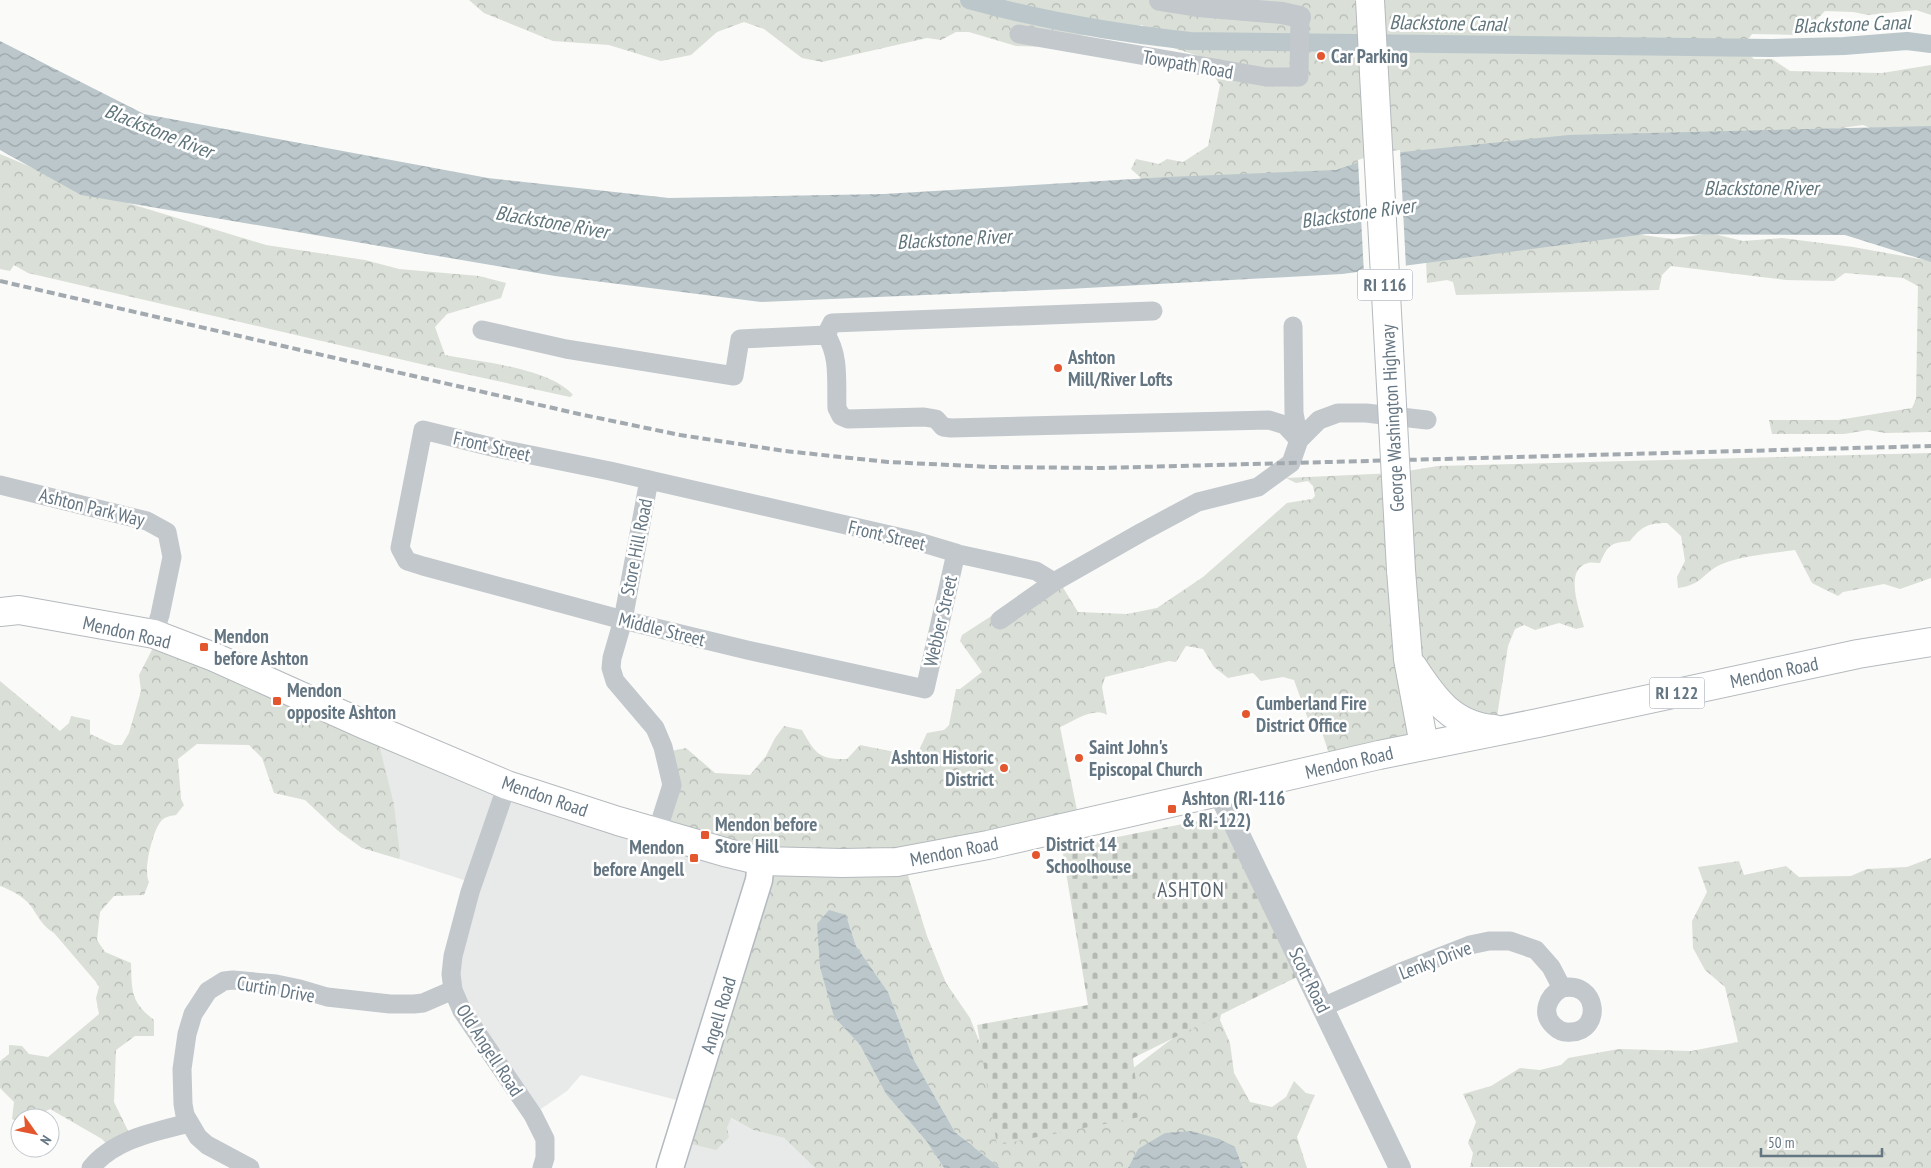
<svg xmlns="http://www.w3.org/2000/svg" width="1931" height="1168" font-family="'PT Sans Narrow',sans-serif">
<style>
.built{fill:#e8e9e9}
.forest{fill:url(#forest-crowns)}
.cemetery{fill:url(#cemetery-stones)}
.water{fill:url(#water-waves)}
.pier{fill:#fafaf8}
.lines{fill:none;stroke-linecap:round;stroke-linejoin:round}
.canal{stroke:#bbc7cb;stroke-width:18}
.secondary-casing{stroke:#b3babf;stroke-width:29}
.primary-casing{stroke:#b5babe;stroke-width:30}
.minor{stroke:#c3c8cc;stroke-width:19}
.tertiary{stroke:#c3c8cc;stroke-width:22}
.secondary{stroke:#fff;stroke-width:26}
.primary{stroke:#fff;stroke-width:28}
.rail{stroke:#a2aab0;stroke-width:4;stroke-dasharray:8 4;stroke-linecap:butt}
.primary-bridge-casing{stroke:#b5babe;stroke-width:30;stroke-linecap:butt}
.primary-bridge{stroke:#fff;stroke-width:28}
.poi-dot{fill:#e4572e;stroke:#fff;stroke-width:2}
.labels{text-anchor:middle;stroke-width:5;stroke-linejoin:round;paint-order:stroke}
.shield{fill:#fff;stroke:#939fa8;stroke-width:1}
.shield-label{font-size:18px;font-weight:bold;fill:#657683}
.poi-label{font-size:19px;font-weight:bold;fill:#657683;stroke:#fff;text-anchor:start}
.street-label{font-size:19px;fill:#657683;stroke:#fff}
.water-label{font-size:20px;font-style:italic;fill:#60757c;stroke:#fff}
.quarter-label{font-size:21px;letter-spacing:1px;fill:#57646e;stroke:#fff}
</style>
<defs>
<pattern id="forest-crowns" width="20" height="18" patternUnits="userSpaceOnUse" patternTransform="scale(1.25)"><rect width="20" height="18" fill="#dadfd7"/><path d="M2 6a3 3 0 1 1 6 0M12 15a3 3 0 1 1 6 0" fill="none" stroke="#b4b9b4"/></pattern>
<pattern id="cemetery-stones" width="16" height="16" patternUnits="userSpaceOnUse" patternTransform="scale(1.25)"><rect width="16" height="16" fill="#dadfd7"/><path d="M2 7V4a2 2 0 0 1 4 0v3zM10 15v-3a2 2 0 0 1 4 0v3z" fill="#b4b9b4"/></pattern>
<pattern id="water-waves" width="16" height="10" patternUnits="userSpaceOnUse" patternTransform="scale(1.25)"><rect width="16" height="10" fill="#bbc7cb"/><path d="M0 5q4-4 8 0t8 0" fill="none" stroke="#9ca6aa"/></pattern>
</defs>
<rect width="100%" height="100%" fill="#fafaf8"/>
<g class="built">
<path d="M376,737L766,857L684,1102L581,1075L567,1091L535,1113L454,990L473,883L399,859L394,804Z"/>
<path d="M730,1118L753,1130L784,1138L815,1168H664L671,1147L727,1128Z"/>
</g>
<g class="forest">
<path d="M469,0H1931V15L1916,10L1868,15L1853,12L1825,11L1801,35L1752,34L1742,48L1754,59H1772L1790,71L1882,73L1931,65V150L1863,125L1723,144L1142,187L1140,177L1131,169L1136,159L1159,164L1167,159L1183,162L1208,146L1220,85L1202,57L1167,46L1142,25L1123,30L1100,28L1092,35L1070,36L1049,47L1016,46L969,32H956L941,40L927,38L822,62L802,58L764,29L744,22L717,32L691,55L661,61L609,45L553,41L484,13Z"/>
<path d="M0,154L85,190L266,245L365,260L399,269L479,276L506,283L501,298L447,314L435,327L445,355C480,362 550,368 573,395L570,397L438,368L28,273L14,265L10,271L0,269Z"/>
<path d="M1619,232L1673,239L1710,233L1743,241L1782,238L1853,247L1931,261V432L1885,433L1868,430L1844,434H1772L1769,420H1838L1912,408L1916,399L1918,286L1903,278L1845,273L1834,281L1786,280L1671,266L1662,275L1659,290L1456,295L1453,282L1447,280L1427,283L1426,260Z"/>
<path d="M1931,453V578L1900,589L1884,584L1843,592L1838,596L1812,583L1795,550C1774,553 1741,556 1722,564C1703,572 1703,585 1678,588L1677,577L1685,561L1681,536L1667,523C1648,523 1642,526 1630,541C1610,543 1608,545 1600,563C1596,563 1591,562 1588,563C1563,569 1580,612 1584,627L1576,629L1559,623L1535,630L1524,625L1515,629L1508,646L1496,723L1433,697L1410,747L1331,760L1319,723L1308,719L1294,680L1283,677L1261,681L1253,673L1228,678L1214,667L1203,649L1186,646L1176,662L1169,661L1105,677L1102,687L1107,715C1094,706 1073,722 1060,727L1079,820L902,856L927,936L946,983L970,1018L994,1079L1099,1094L1214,1007L1222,1010L1220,1020L1230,1043L1234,1073L1250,1102L1272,1107L1286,1097L1294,1081L1306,1093L1315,1095C1308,1109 1304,1123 1297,1137L1307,1168H1243L1235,1147L1138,1149L1128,1168H1000L955,1132L914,1060L888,992L856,946L846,915L817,924L834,1017L860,1045L886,1094L927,1142L944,1168H815L784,1138L753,1130L731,1118L727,1128L729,1137L716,1150L675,1140L765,865L649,827C663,801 663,782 662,753L686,748L715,773L750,775L766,756L775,738L784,726L802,730C815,753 819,760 847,759L860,745L910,755L919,750L927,733L944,730L949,725L956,689H960L982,672L960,641L962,635L1036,587L1056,576L1078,612L1127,614L1157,608L1203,577L1287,503L1312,499L1315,496L1313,486L1308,481L1296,483L1286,478L1395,473L1438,466Z"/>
<path d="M156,642L375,729L394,804L400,856L399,859L362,848L337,830L305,800L274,793L262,758L249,745L197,744L178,759L181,799L184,805L176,815C169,816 163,817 159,824C152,835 143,871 149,882L144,895L114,896L100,912L97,940L105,952L131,963C132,991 130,1001 154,1020V1036H135L116,1050L114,1102L132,1139L111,1149L102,1139L50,1109L32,1118H20V1124L12,1119L14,1102L0,1088V1061L9,1054V1045L22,1046L29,1054L48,1057L99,1014L96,998L99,987L96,982L54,933C42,926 38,916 31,906C23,896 11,890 0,886V681L60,731L69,723L71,716L90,720V734L114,745H122L129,733L141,691L139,675Z"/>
<path d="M1931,858V1168L1470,1167L1473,1153L1468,1143L1476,1122L1463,1094L1491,1086L1520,1068L1540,1070L1561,1065L1568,1058L1619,1049L1691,1051L1738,1042L1725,987L1705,970L1693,948L1692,921L1707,892L1698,867L1739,861L1744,875L1786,866L1799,877L1851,876L1867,869L1907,867Z"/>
</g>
<path class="cemetery" d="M1218,817L1299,976L1133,1058L1140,1117L997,1145L977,1025L1088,1005L1062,848Z"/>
<g class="water">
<path d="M0,41L144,114L488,178L669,198L884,194L1168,177L1336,170L1383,154L1569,135L1931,126V262L1845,235L1646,234L1342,274L1068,289L761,302L555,276L81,195L0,150Z"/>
<path d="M829,910L846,915L856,946L888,992L914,1060L955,1132L1000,1168H944L927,1142L886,1094L860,1045L834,1017L820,967L817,924Z"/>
<path d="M1191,1131L1219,1139L1235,1147L1243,1168H1128L1138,1149L1165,1133Z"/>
</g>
<path class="pier" d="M1400,150L1406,268L1364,274L1358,160L1382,152Z"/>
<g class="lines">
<path class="canal" d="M969,0C1041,20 1116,33 1190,41L1772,48L1844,46L1907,41L1931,44"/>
<g class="secondary-casing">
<path id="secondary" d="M670,1168L759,880L761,861"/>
</g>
<g class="primary-casing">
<g id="primary">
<path d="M1401,570L1408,659L1424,745"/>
<path d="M0,612L19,610L154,634L214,657L363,724L507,785L618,821L728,853L761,861L842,863L897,862L988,845L1379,755L1538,723L1858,654L1931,642"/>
<path d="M1413,667C1434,699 1453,726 1494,729"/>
</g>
</g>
<g class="minor">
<path d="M1019,34L1266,77H1299L1300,17"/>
<path d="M1293,326L1294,413L1299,440"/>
<path d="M482,330L566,349L734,376L740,339L826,335C840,355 836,385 837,408L841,416L848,419L924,417L936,419L943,427L951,428L1269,420L1285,425L1299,440"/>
<path d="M826,335L832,323L1153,311"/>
<path d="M649,480L623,620L612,658L611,668L615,681L655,728L663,747L672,785L657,832"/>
<path d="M0,485L147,521L167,532L172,557L160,615L154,634"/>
<path d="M956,553L925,689L747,650L623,620L423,566L407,561L400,548L423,430L496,448L610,471L916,541L956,553L958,554L1036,571L1054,582L1142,532L1198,502L1258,487L1291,463L1299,440L1319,420L1338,413H1366L1427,420"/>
<path d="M1000,620L1054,582"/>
<path d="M507,785L470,892L453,956L451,974L453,990L462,1011L533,1115L545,1139V1158L542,1168"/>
<path d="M1323,1007L1406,970L1470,945L1489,941H1510L1536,950L1551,967L1562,988C1548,996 1540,1013 1554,1026C1559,1031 1564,1033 1571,1032C1603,1031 1598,980 1562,988"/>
<path d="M91,1168C114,1139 155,1132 189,1123"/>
<path d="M250,1168L207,1145L198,1137L185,1115L183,1104L182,1069L187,1034L193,1014L208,991L224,981L233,980L276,984L300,989L327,997L390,1004H414L423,1003L453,990"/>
</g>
<g class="tertiary">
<path d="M1160,0L1198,6L1282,13L1300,17"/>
<path d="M1219,793L1400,1168"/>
</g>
<use href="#secondary" class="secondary"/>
<use href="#primary" class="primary"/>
<path class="rail" d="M0,281L579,414L680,435L785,451L888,462L992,467L1102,468L1931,446"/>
<g class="primary-bridge-casing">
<path id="primary-bridge" d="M1370,0L1401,570"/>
</g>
<use href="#primary-bridge" class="primary-bridge"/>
</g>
<g class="poi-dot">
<circle cx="1321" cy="56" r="5"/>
<circle cx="1058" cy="368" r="5"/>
<rect x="199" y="642" width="10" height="10" rx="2.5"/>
<rect x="272" y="696" width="10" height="10" rx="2.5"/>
<circle cx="1246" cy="714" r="5"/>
<circle cx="1079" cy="758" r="5"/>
<circle cx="1004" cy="768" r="5"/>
<rect x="1167" y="804" width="10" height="10" rx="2.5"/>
<rect x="700" y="830" width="10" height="10" rx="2.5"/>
<circle cx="1036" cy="855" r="5"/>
<rect x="689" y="853" width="10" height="10" rx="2.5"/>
</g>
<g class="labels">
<g class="shield">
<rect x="1357.5" y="269.5" width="55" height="31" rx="4"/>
<rect x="1649.5" y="677.5" width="55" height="31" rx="4"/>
</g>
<g class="shield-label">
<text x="1385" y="291">RI 116</text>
<text x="1677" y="699">RI 122</text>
</g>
<g class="poi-label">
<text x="1331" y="63">Car Parking</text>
<text x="1068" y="364">Ashton<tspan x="1068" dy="22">Mill/River Lofts</tspan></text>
<text x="214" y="643">Mendon<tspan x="214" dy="22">before Ashton</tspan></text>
<text x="287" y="697">Mendon<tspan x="287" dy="22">opposite Ashton</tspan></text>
<text x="1256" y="710">Cumberland Fire<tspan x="1256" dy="22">District Office</tspan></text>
<text x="1089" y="754">Saint John's<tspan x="1089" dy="22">Episcopal Church</tspan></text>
<text x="994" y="764" text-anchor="end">Ashton Historic<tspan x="994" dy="22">District</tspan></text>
<text x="1182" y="805">Ashton (RI-116<tspan x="1182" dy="22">&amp; RI-122)</tspan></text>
<text x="715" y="831">Mendon before<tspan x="715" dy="22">Store Hill</tspan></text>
<text x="1046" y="851">District 14<tspan x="1046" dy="22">Schoolhouse</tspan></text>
<text x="684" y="854" text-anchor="end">Mendon<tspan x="684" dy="22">before Angell</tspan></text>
</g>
<g class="street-label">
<text transform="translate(1188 64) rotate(10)" y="7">Towpath Road</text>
<text transform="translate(1392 418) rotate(-93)" y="7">George Washington Highway</text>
<text transform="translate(492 446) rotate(13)" y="7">Front Street</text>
<text transform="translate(92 507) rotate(14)" y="7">Ashton Park Way</text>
<text transform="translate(887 535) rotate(13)" y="7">Front Street</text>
<text transform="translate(636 547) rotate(-79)" y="7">Store Hill Road</text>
<text transform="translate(940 621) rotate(-77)" y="7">Webber Street</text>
<text transform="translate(662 629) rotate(14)" y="7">Middle Street</text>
<text transform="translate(127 632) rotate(13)" y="7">Mendon Road</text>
<text transform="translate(1774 672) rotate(-12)" y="7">Mendon Road</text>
<text transform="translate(1349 762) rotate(-13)" y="7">Mendon Road</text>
<text transform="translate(545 796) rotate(19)" y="7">Mendon Road</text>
<text transform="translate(954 851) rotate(-11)" y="7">Mendon Road</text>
<text transform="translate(1435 960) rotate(-21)" y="7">Lenky Drive</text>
<text transform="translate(1310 980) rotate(64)" y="7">Scott Road</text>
<text transform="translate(276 989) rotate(10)" y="7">Curtin Drive</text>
<text transform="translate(718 1015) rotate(-73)" y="7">Angell Road</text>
<text transform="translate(490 1050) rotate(57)" y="7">Old Angell Road</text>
</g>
<g class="water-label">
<text transform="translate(1448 23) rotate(1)" y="7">Blackstone Canal</text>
<text transform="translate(1852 24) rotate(-2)" y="7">Blackstone Canal</text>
<text transform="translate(159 131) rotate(22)" y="7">Blackstone River</text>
<text x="1761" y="195">Blackstone River</text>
<text transform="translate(1358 213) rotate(-8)" y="7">Blackstone River</text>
<text transform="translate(552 222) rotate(10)" y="7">Blackstone River</text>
<text transform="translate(954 239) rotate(-3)" y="7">Blackstone River</text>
</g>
<g class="quarter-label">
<text x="1191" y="897">ASHTON</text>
</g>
</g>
<g transform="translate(35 1133) rotate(123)"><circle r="24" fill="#ffffff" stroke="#c1c8cd"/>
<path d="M0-4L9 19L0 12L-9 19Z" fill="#e4572e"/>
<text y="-8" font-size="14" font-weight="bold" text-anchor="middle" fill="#657683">N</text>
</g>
<path d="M1761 1148v8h121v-8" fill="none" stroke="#657683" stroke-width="2.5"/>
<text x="1768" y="1148" font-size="15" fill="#657683" stroke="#ffffff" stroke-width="4" paint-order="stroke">50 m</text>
</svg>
